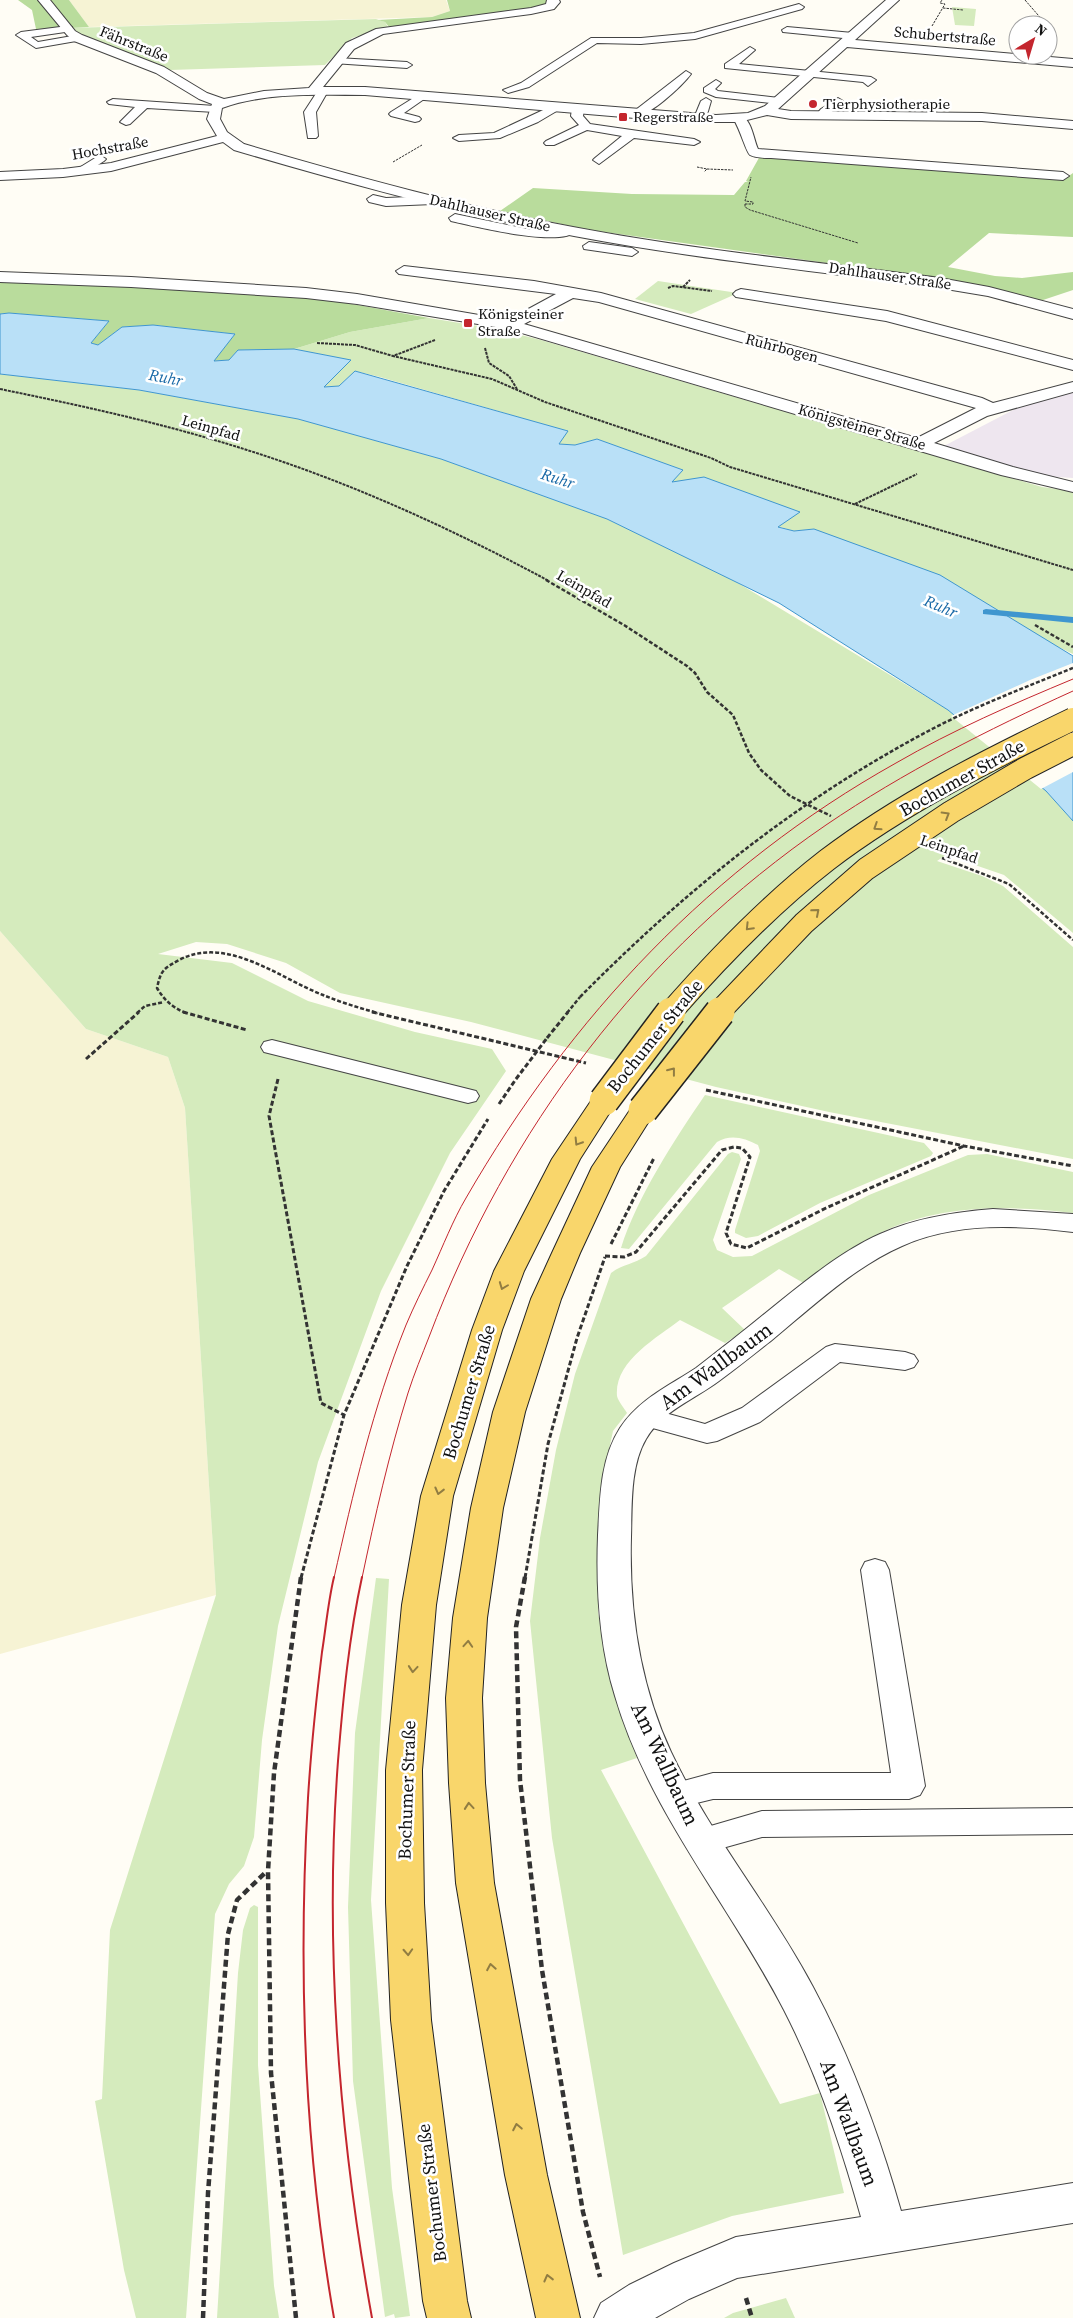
<svg xmlns="http://www.w3.org/2000/svg" width="1073" height="2318" font-family="'Source Serif 4',serif">
<style>
.industrial{fill:#eee6ef}
.farmland{fill:#f6f3d4}
.green{fill:#d5ebbd}
.forest{fill:#b9dc9c}
.water{fill:#b9e0f7;stroke:#3f96cf}
.pier{fill:#fffdf5}
.lines{fill:none;stroke-linecap:round;stroke-linejoin:round}
.stream{fill:#3f96cf;fill-rule:evenodd}
.service-casing{stroke:#444;stroke-width:2}
.minor-casing{stroke:#444;stroke-width:2}
.primary-casing{stroke:#222;stroke-width:2}
.path-far4{stroke:#333;stroke-width:1;stroke-dasharray:2.5 1;stroke-linecap:butt}
.path-far3{stroke:#333;stroke-width:2;stroke-dasharray:3 1;stroke-linecap:butt}
.path-far2{stroke:#333;stroke-width:2.5;stroke-dasharray:4 2;stroke-linecap:butt}
.path-far1{stroke:#333;stroke-width:3;stroke-dasharray:5 2.5;stroke-linecap:butt}
.path{stroke:#333;stroke-width:4.5;stroke-dasharray:7 4;stroke-linecap:butt}
.service{fill:#fff;fill-rule:evenodd}
.minor{fill:#fff;fill-rule:evenodd}
.primary{fill:#f9d66b;fill-rule:evenodd}
.tram-far1{stroke:#c4262e;stroke-width:1}
.tram{stroke:#c4262e;stroke-width:2}
.primary-bridge-far1-casing{stroke:#222;stroke-width:24;stroke-linecap:butt}
.primary-bridge-casing{stroke:#222;stroke-width:32;stroke-linecap:butt}
.path-bridge-far1{stroke:#333;stroke-width:2.5;stroke-dasharray:4 2;stroke-linecap:butt}
.path-bridge{stroke:#333;stroke-width:3;stroke-dasharray:5 2.5;stroke-linecap:butt}
.primary-bridge-far1{stroke:#f9d66b;stroke-width:22}
.primary-bridge{stroke:#f9d66b;stroke-width:29}
.oneway{stroke:#917d42}
.poi-dot{fill:#c4262e;stroke:#fff;stroke-width:2}
.labels{text-anchor:middle;stroke-width:5;stroke-linejoin:round;paint-order:stroke}
.far-street-label{font-size:15px;fill:#111;stroke:#fff}
.far-poi-label{font-size:15px;fill:#111;stroke:#fff;text-anchor:start}
.far-water-label{font-size:16px;font-style:italic;fill:#1768a6;stroke:#fff}
.street-label{font-size:18px;fill:#111;stroke:#fff}
.near-street-label{font-size:21px;fill:#111;stroke:#fff}
</style>
<rect width="100%" height="100%" fill="#fffdf5"/>
<path class="industrial" d="M1073,391V478L1030,475L942,447L1015,409Z"/>
<g class="farmland">
<path d="M69,0H446L450,11L432,17L89,27Z"/>
<path d="M0,931L86,1029L168,1057L185,1108L216,1595L0,1654Z"/>
</g>
<g class="green">
<path d="M952,7L976,9L974,26L955,25Z"/>
<path d="M376,19L385,22L388,27L352,38L325,65L170,70L73,33L70,28Z"/>
<path d="M658,281L738,293L691,314L635,299Z"/>
<path d="M429,318L497,329L541,340L1042,487L1073,491V654L814,529L794,531L777,526L799,512L671,482L683,470L597,439L575,445L558,444L567,431L380,377L355,371L339,386L323,387L350,360L294,349L350,332Z"/>
<path d="M0,374L139,390L298,419L441,459L607,519L733,580L948,710L1046,791L1073,821V933L1004,875L946,855L937,861L982,876L1003,886L1073,947V1159L829,1112L716,1087L471,1022L340,993L286,963L227,944L196,942L158,954L232,963L308,1001L415,1032L492,1049L506,1071L450,1153L381,1291L318,1462L278,1626L262,1740L254,1837L244,1866L229,1884L215,1914L186,2318H136L124,2270L95,2101L102,2099L110,1930L216,1595L185,1108L168,1057L86,1029L0,931Z"/>
<path d="M705,1095L924,1143L933,1153L931,1156L820,1203L758,1236L746,1238L735,1233V1230L760,1151L758,1145C744,1138 731,1134 717,1142L629,1249L621,1248C637,1197 675,1139 705,1095Z"/>
<path d="M732,1152L739,1154L741,1159L713,1240L717,1250L733,1257L752,1256L869,1195L968,1155L987,1154L1073,1172V1213C1007,1205 931,1204 871,1238C848,1251 827,1268 807,1285L779,1269L722,1308L745,1330L725,1343L680,1320C657,1338 614,1361 617,1396C618,1401 624,1408 627,1413L613,1431L604,1473L599,1542L598,1612L610,1681L637,1758L601,1770L780,2104L820,2093L844,2193L732,2216L623,2255L552,1838L530,1621L540,1538L556,1450L575,1374L611,1273C621,1265 634,1264 646,1256L728,1154Z"/>
<path d="M376,1578L389,1579L371,1900L392,2188L410,2316L395,2318L394,2314L385,2317L353,2081L348,1907L355,1733Z"/>
<path d="M254,1905L258,1907V2065L274,2286L279,2318H217L238,1973L243,1930L250,1908Z"/>
<path d="M786,2298L795,2318H724L733,2313Z"/>
</g>
<g class="forest">
<path d="M18,0H39L65,28L36,29L32,10Z"/>
<path d="M49,0H69L89,27L71,28Z"/>
<path d="M447,0H551L557,8L389,27L385,22L378,20L432,17L450,11Z"/>
<path d="M760,156L1066,178L1073,173V237L989,233L948,267L995,276L1022,278L1073,272V290L1034,303L994,292L877,270L590,230L500,211L533,188L632,194L734,195L745,182H748L746,181Z"/>
<path d="M0,281L144,287L319,298L429,318L350,332L294,349L238,350L229,360L213,361L235,334L154,325L122,327L98,345L91,343L109,321L9,313L0,314Z"/>
</g>
<path class="water" d="M9,313L109,321L91,343L98,345L122,327L153,325L235,334L214,361L229,360L238,350L294,349L351,360L324,387L339,386L355,371L568,431L559,444L575,445L597,439L683,470L672,482L704,477L800,512L778,527L794,531L814,529L940,575L1073,656V821L1046,791L948,710L779,603L607,519L441,459L298,419L139,390L0,374V314Z"/>
<path class="pier" d="M1073,663V772L1041,789L951,716L1030,680Z"/>
<g class="lines">
<path class="stream" d="M986,609L1073,617V623L983,614V610Z"/>
<g class="service-casing">
<g id="service">
<path d="M799,4L804,7L802,9L695,39L641,44L597,43L529,87L508,93L503,90L521,83L591,38H641L694,33Z"/>
<path d="M68,26L72,27V31L31,37L38,42L78,35L82,36V40L36,48L16,35L21,32Z"/>
<path d="M787,27L853,33L858,36L853,39L783,32L782,30Z"/>
<path d="M750,47L755,50L739,64L871,77L876,80L868,86L863,82L725,68V64Z"/>
<path d="M337,58L407,62L412,65L407,68L333,63V59Z"/>
<path d="M686,71L691,74C683,85 646,120 633,116L631,114L633,112Z"/>
<path d="M716,80L721,83L715,89L718,91L779,98L784,101L779,104L716,97L704,92V88Z"/>
<path d="M323,88L328,91L316,112L318,136L316,138H308L304,112L319,89Z"/>
<path d="M423,92L428,95L427,97L404,113L419,117L421,119L419,121L415,122L391,116L389,114L391,112Z"/>
<path d="M706,98L711,101L706,118L700,121L696,120L694,118L701,101Z"/>
<path d="M838,98L843,101L842,103L826,117H818L816,115L821,109Z"/>
<path d="M113,99L215,106L221,109L215,112L147,108L130,124L126,125L120,122L135,107L109,104L107,102Z"/>
<path d="M556,104L560,105V109L538,122L500,138L459,141L453,138L459,135L494,133Z"/>
<path d="M578,106L584,109L583,116L590,124L694,139L700,142L694,145L634,138L599,164L593,160L595,158L622,136L587,130L554,145H546L544,143L546,141L579,125L571,116L572,109Z"/>
<path d="M738,114C752,118 753,138 758,149L1063,172L1069,176L1063,180L771,158C765,158 755,158 750,155C746,152 739,125 732,117Z"/>
<path d="M100,155L106,159L104,161L84,174H76L74,171Z"/>
<path d="M373,195L386,198L433,196L439,200L433,204L386,206L369,202L367,199Z"/>
<path d="M455,214L532,230L570,227L576,231C561,248 473,226 451,221L449,218Z"/>
<path d="M589,242L632,248L638,252L632,256L584,249L583,246Z"/>
<path d="M272,1040L476,1091L479,1096L476,1101L468,1103L264,1052L261,1047L264,1042Z"/>
<path d="M835,1344L905,1352L914,1355L918,1361L914,1367L905,1370L840,1362L760,1422L717,1441L707,1443L638,1424L634,1417L638,1410L647,1408L705,1424L742,1408L826,1347Z"/>
<path d="M875,1559L885,1562L889,1570L925,1786L920,1795L909,1799H713L676,1808L665,1804L660,1795L665,1786L713,1773H891L861,1570L865,1562Z"/>
<path d="M1073,1808V1834L762,1837L701,1854L690,1850L685,1841L690,1832L762,1811Z"/>
</g>
</g>
<g class="minor-casing">
<g id="minor">
<path d="M38,0H50L75,31L82,35L164,67L207,93L224,99L264,91L309,88L346,43L376,29L531,8L546,4L547,0H559L560,2L554,9L531,14L383,34L354,49L323,87H365L716,115L748,113L765,106L886,0H899L855,40L1073,59V67L847,47L778,109L791,111L982,113L1073,121V129L982,121L791,119L767,115L739,122H682L365,95C318,95 266,92 222,108L220,119L227,132L244,144C353,176 462,206 573,227C694,250 818,262 940,278L989,287L1073,309V319L988,296L940,288C818,271 695,259 574,236C459,214 346,183 234,150L223,142L111,171L63,177L0,180V172L63,169L111,163L217,136L207,119L212,104L199,99L156,73L74,41L67,35Z"/>
<path d="M404,266L534,281L601,293L982,398L993,403L1073,382V392L987,416L934,443L1013,467L1073,482V492L1001,475L508,329L357,304L306,298L131,287L0,282V272L131,277L306,288L357,294L508,320L556,294L399,274L396,271ZM573,298L599,302L976,408L917,438L524,324Z"/>
<path d="M741,289L887,311L1073,360V370L886,321L736,297L733,294L736,291Z"/>
<path d="M993,1209L1073,1214V1232C1016,1225 956,1222 902,1246C854,1267 812,1307 772,1340C754,1354 737,1368 719,1381C695,1399 662,1411 646,1439C630,1466 632,1506 631,1537C629,1611 640,1685 671,1752C710,1835 770,1906 813,1987C851,2058 879,2134 901,2211L1073,2183V2223L737,2278L689,2299L655,2318H594L601,2303L629,2285L674,2263L736,2237L861,2217C841,2146 818,2076 784,2010C730,1905 649,1812 615,1696C599,1645 596,1589 598,1535C600,1499 600,1459 620,1428C639,1399 669,1386 696,1368C708,1359 720,1349 732,1340C776,1306 830,1256 880,1234C915,1218 955,1212 993,1209Z"/>
</g>
</g>
<g class="primary-casing">
<g id="primary">
<path d="M604,1093L613,1095L617,1101L580,1159L524,1271L502,1330L453,1496L436,1605L422,1770L424,1903L431,2020L467,2301L471,2318H427L423,2301L391,2020L386,1903V1770L402,1605L421,1496L472,1330L494,1271L552,1159L595,1095Z"/>
<path d="M643,1102L652,1104L656,1110L620,1167L580,1253L561,1299L525,1412L503,1508L487,1618L482,1698L485,1783L494,1883L547,2175L580,2318H536L505,2175L456,1883L449,1783L446,1698L453,1618L471,1508L493,1412L531,1299L552,1253L592,1167L634,1104Z"/>
</g>
</g>
<g class="path-far4">
<path d="M1025,0L1045,23"/>
<path d="M943,8L963,10"/>
<path d="M932,26L945,4L940,3L942,0"/>
<path d="M393,162L422,145"/>
<path d="M697,167L707,169L704,172"/>
<path d="M707,169L733,170"/>
<path d="M745,204V207L750,210L858,243"/>
<path d="M745,204H753V202L745,201L751,177"/>
</g>
<g class="path-far3">
<path d="M683,287L690,280"/>
<path d="M668,288L673,286L712,291"/>
<path d="M435,340L393,356L492,379L545,402L711,458L730,467L1073,570"/>
<path d="M317,343L355,345L393,356"/>
<path d="M485,348L489,363L509,376L517,389"/>
<path d="M0,389C83,406 166,424 247,450C352,483 452,529 549,581"/>
<path d="M855,504L917,474"/>
</g>
<g class="path-far2">
<path d="M546,580L624,625L687,666L695,673L707,692L733,715L749,753L761,770L790,796L831,816"/>
<path d="M1035,625L1073,647"/>
<path d="M942,858L1009,884L1073,940"/>
<path d="M137,1013L145,1006L164,1002"/>
<path d="M186,1013C173,1008 164,1000 157,988C161,970 163,969 179,960C227,935 279,978 323,995C340,1002 359,1008 378,1013"/>
<path d="M567,1013L580,997"/>
</g>
<g class="path-far1">
<path d="M183,1012L247,1030"/>
<path d="M372,1012L586,1063"/>
<path d="M547,1038L568,1012"/>
<path d="M86,1059L139,1012"/>
<path d="M278,1079L269,1116L321,1403L344,1415"/>
<path d="M706,1090L964,1146L1073,1166"/>
<path d="M499,1104L516,1079"/>
<path d="M611,1244L654,1158"/>
<path d="M605,1256L624,1257L636,1252L722,1150L734,1147L742,1148L750,1157L726,1233L731,1244L747,1248L826,1208L964,1146"/>
<path d="M301,1578L344,1415L407,1266L444,1191L488,1119"/>
<path d="M525,1578L548,1444L577,1338L605,1257"/>
</g>
<g class="path">
<path d="M525,1577L516,1627L520,1780L542,1970L583,2212L600,2277"/>
<path d="M746,2298L752,2318"/>
<path d="M203,2318L208,2193L228,1934L237,1900L267,1871"/>
<path d="M296,2318L271,2073L268,1871L274,1773L301,1577"/>
</g>
<use href="#service" class="service"/>
<use href="#minor" class="minor"/>
<use href="#primary" class="primary"/>
<g class="tram-far1">
<path d="M334,1578C353,1493 373,1407 406,1325C414,1306 423,1288 432,1270C443,1246 453,1220 466,1198C571,1016 712,866 896,763C953,730 1013,704 1073,679"/>
<path d="M362,1578C375,1516 389,1454 408,1393C414,1374 422,1355 429,1337C508,1128 642,951 826,825C904,772 987,730 1073,691"/>
</g>
<g class="tram">
<path d="M334,1577C328,1602 326,1627 322,1652C316,1701 311,1749 308,1798C298,1971 304,2147 334,2318"/>
<path d="M362,1577C349,1637 343,1699 338,1761C324,1947 339,2135 372,2318"/>
</g>
<g class="primary-bridge-far1-casing">
<g id="primary-bridge-far1">
<path d="M670,1013C718,958 769,905 827,860C902,803 988,760 1073,719"/>
<path d="M718,1013L804,923L866,869L951,812L1026,768L1073,744"/>
</g>
</g>
<g class="primary-bridge-casing">
<g id="primary-bridge">
<path d="M604,1101L671,1012"/>
<path d="M643,1110L720,1012"/>
</g>
</g>
<path class="path-bridge-far1" d="M580,997C688,888 797,800 934,728C979,705 1026,687 1073,668"/>
<path class="path-bridge" d="M516,1079L547,1038"/>
<use href="#primary-bridge-far1" class="primary-bridge-far1"/>
<use href="#primary-bridge" class="primary-bridge"/>
</g>
<defs><path id="oneway-chevron" d="M-2-3.5L2.5 0L-2 3.5" fill="none" stroke-width="1.6" stroke-linecap="round" stroke-linejoin="round" transform="scale(1.25)"/></defs>
<g class="oneway">
<use href="#oneway-chevron" transform="translate(946 815) rotate(-31)"/>
<use href="#oneway-chevron" transform="translate(877 827) rotate(147)"/>
<use href="#oneway-chevron" transform="translate(816 912) rotate(-41)"/>
<use href="#oneway-chevron" transform="translate(749 927) rotate(134)"/>
<use href="#oneway-chevron" transform="translate(672 1071) rotate(-52)"/>
<use href="#oneway-chevron" transform="translate(578 1142) rotate(122)"/>
<use href="#oneway-chevron" transform="translate(503 1286) rotate(111)"/>
<use href="#oneway-chevron" transform="translate(439 1491) rotate(104)"/>
<use href="#oneway-chevron" transform="translate(468 1644) rotate(-86)"/>
<use href="#oneway-chevron" transform="translate(413 1669) rotate(95)"/>
<use href="#oneway-chevron" transform="translate(469 1806) rotate(-95)"/>
<use href="#oneway-chevron" transform="translate(408 1952) rotate(87)"/>
<use href="#oneway-chevron" transform="translate(491 1967) rotate(-100)"/>
<use href="#oneway-chevron" transform="translate(517 2127) rotate(-101)"/>
<use href="#oneway-chevron" transform="translate(548 2278) rotate(-104)"/>
</g>
<g class="poi-dot">
<circle cx="813" cy="104" r="5"/>
<rect x="618" y="112" width="10" height="10" rx="2.5"/>
<rect x="463" y="318" width="10" height="10" rx="2.5"/>
</g>
<g class="labels">
<g class="far-street-label">
<text transform="translate(945 36) rotate(5)" y="5">Schubertstraße</text>
<text transform="translate(134 44) rotate(22)" y="5">Fährstraße</text>
<text transform="translate(110 148) rotate(-10)" y="5">Hochstraße</text>
<text transform="translate(490 213) rotate(13)" y="5">Dahlhauser Straße</text>
<text transform="translate(890 276) rotate(8)" y="5">Dahlhauser Straße</text>
<text transform="translate(782 348) rotate(15)" y="5">Ruhrbogen</text>
<text transform="translate(862 427) rotate(16)" y="5">Königsteiner Straße</text>
<text transform="translate(211 428) rotate(16)" y="5">Leinpfad</text>
<text transform="translate(584 589) rotate(30)" y="5">Leinpfad</text>
<text transform="translate(949 849) rotate(19)" y="5">Leinpfad</text>
</g>
<g class="far-poi-label">
<text x="823" y="109">Tierphysiotherapie</text>
<text x="633" y="122">Regerstraße</text>
<text x="478" y="319">Königsteiner<tspan x="478" dy="17">Straße</tspan></text>
</g>
<g class="far-water-label">
<text transform="translate(166 377) rotate(11)" y="6">Ruhr</text>
<text transform="translate(558 478) rotate(18)" y="6">Ruhr</text>
<text transform="translate(941 606) rotate(23)" y="6">Ruhr</text>
</g>
<g class="street-label">
<text transform="translate(962 778) rotate(-29)" y="6">Bochumer Straße</text>
<text transform="translate(655 1036) rotate(-51)" y="6">Bochumer Straße</text>
<text transform="translate(469 1392) rotate(-73)" y="6">Bochumer Straße</text>
<text transform="translate(407 1790) rotate(-88)" y="6">Bochumer Straße</text>
<text transform="translate(432 2193) rotate(-97)" y="6">Bochumer Straße</text>
</g>
<g class="near-street-label">
<text transform="translate(716 1366) rotate(-36)" y="7">Am Wallbaum</text>
<text transform="translate(665 1764) rotate(65)" y="7">Am Wallbaum</text>
<text transform="translate(849 2123) rotate(70)" y="7">Am Wallbaum</text>
</g>
</g>
<g transform="translate(1033 40) rotate(38)"><circle r="24" fill="#ffffff" stroke="#a0a0a0"/>
<path d="M0-4L9 19L0 12L-9 19Z" fill="#c4262e"/>
<text y="-8" font-size="14" font-weight="bold" text-anchor="middle" fill="#111111">N</text>
</g>
</svg>
